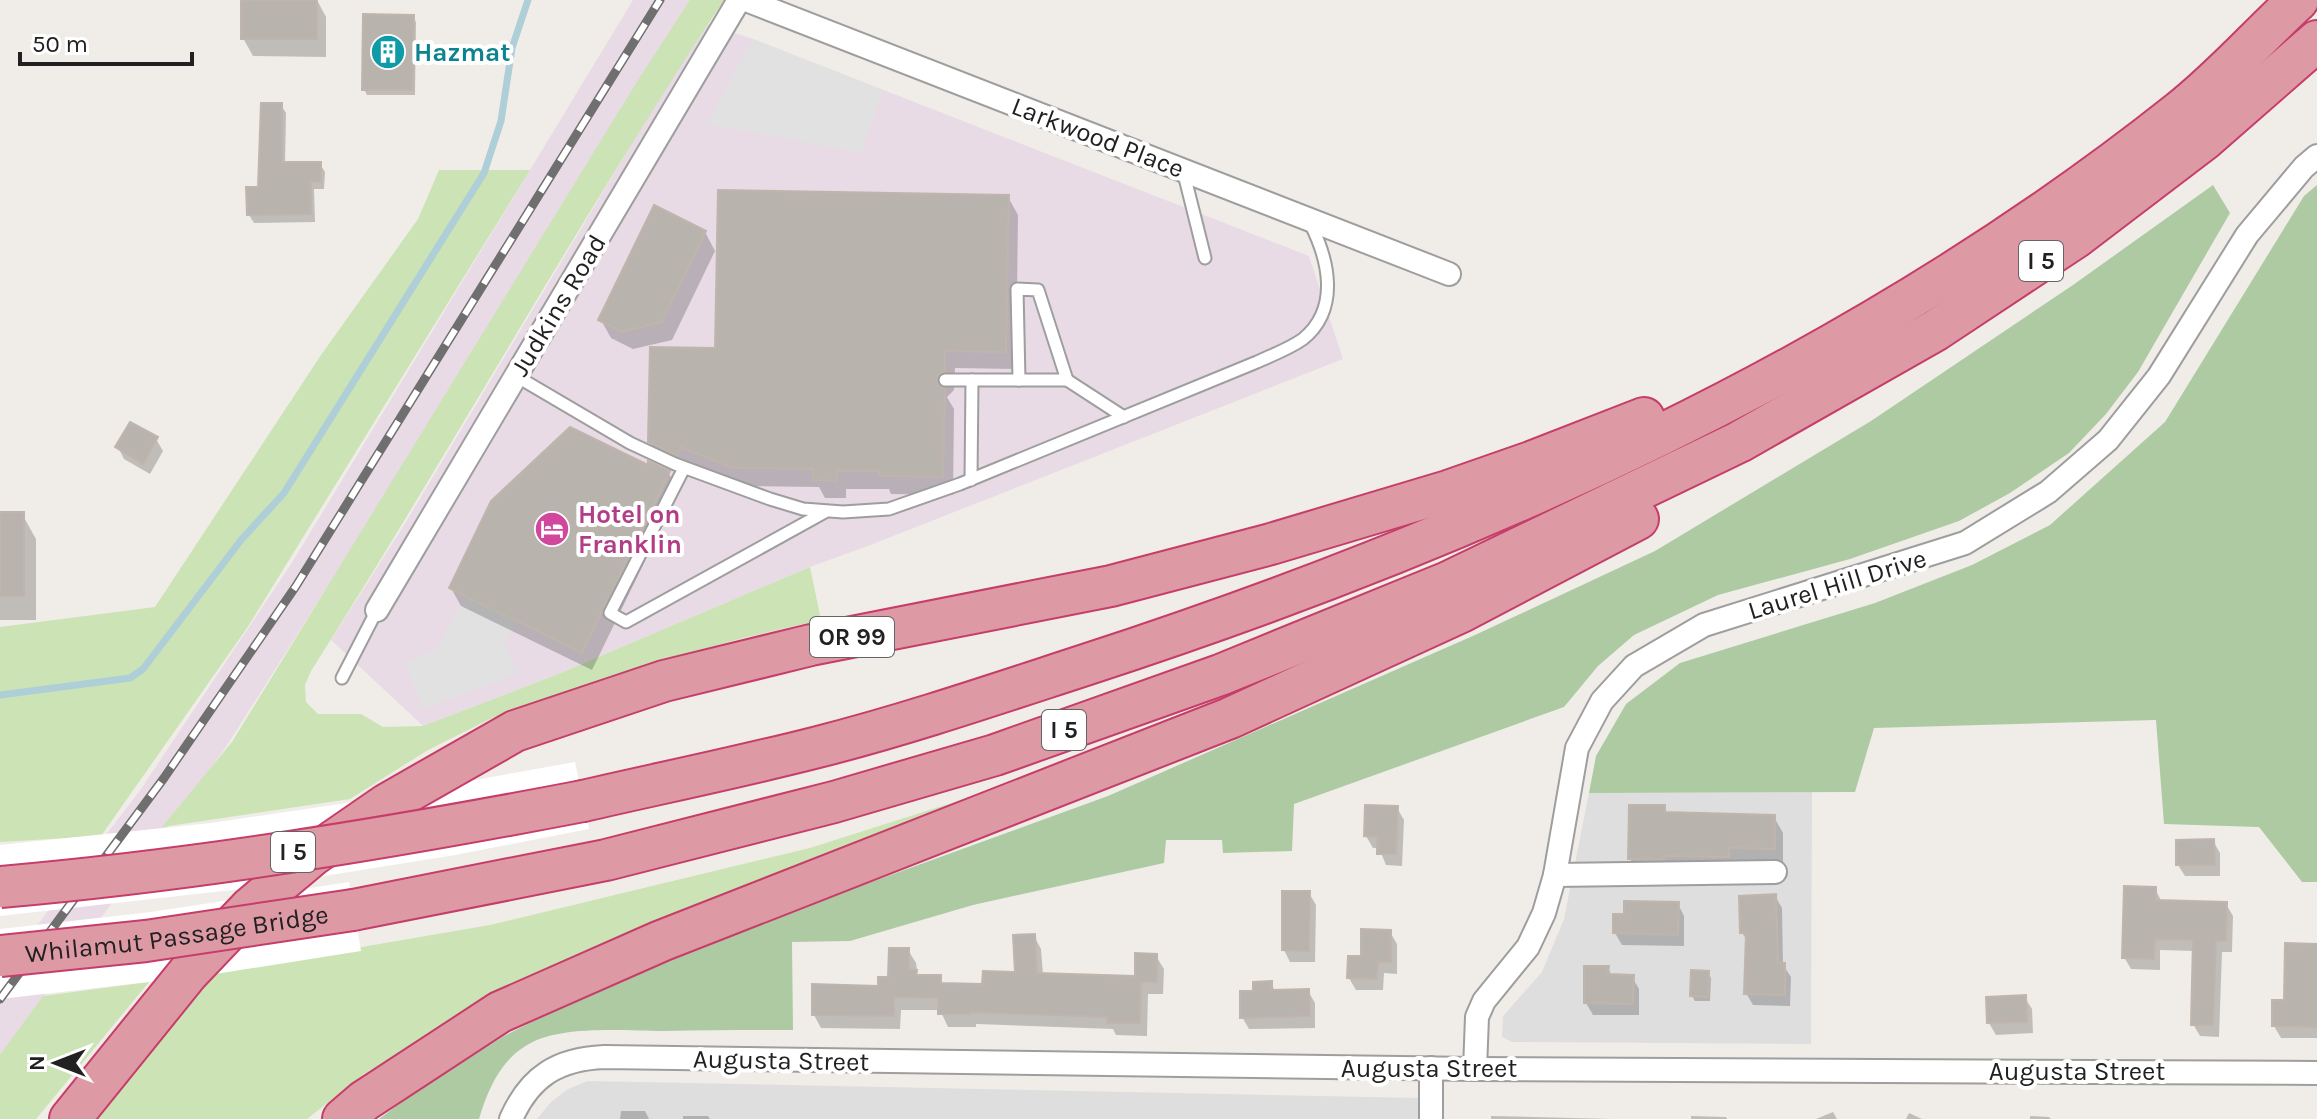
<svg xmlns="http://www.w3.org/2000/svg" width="2317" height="1119" font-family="Karla,sans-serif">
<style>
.residential{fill:#dedede}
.industrial{fill:#e8dbe5}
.grass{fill:#cbe3b5}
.forest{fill:#adcaa2}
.parking{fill:#e1e1e1}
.pier{fill:#fff}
.shadow{fill:#0003}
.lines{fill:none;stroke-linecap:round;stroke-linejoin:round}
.stream{stroke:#aeced8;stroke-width:7}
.building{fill:#b9b3ae;stroke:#c0b5ac;stroke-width:2}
.lane-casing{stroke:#9e9e9e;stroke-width:15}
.street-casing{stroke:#9e9e9e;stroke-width:26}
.highway-casing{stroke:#c63d69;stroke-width:44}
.lane{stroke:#fff;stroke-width:11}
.street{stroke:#fff;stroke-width:22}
.highway{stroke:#dd9aa5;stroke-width:40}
.rail-casing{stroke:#6f6f6f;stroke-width:9}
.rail{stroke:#fff;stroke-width:6;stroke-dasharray:18;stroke-linecap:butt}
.highway-bridge-casing{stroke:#c63d69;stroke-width:44;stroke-linecap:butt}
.highway-bridge{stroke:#dd9aa5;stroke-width:40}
.labels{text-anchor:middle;stroke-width:8;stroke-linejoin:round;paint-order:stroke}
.shield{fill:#fff;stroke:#646464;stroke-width:2}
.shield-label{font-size:24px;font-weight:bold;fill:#212121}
.culture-label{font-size:26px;font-weight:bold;fill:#0d838f;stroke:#fff;text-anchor:start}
.street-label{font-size:26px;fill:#212121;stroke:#fff}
.hotel-label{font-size:26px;font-weight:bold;fill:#b23c85;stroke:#fff;text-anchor:start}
</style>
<rect width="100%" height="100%" fill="#f0ede8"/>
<g class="residential">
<path d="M1812,792L1811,1044L1512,1042L1502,1037L1503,1016L1542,972L1564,919L1589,793Z"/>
<path d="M588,1081L1420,1098L1419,1119H537L551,1102L568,1089Z"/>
</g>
<g class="industrial">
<path d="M633,0H691L433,420L224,750L0,1056V974L141,789L293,561Z"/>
<path d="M708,24L753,39L1309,256L1343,359L873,544L810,567L556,675L423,726L331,640L406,522L656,103Z"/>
</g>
<g class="grass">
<path d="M690,0H724C579,219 452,449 311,671L305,685L306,702L318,714H361L383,727L423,726L556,675L810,567L821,620L743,638L613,675L490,719L428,750L350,799L162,827L232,742L638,80Z"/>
<path d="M439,170H530L247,628L101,836L0,842V627L155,607L321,355L418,219Z"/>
<path d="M1055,770L474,1008L364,1074L307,1119H93L205,974L490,925L810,848Z"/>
<path d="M149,982L36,1119H0V1055L43,996Z"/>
</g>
<g class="forest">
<path d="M2213,185L2230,213L2138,372L2106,414L2069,453L2010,493L1959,521L1850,559L1718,595L1634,635L1598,666L1564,707L1294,804L1292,851L1223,853L1222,840H1166L1164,863L973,905L850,941L792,942L793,1030C750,1030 707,1030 663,1031C624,1031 557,1024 524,1047C499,1063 487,1092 479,1119H379L410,1096L504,1036L587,994L778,916L1108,796L1475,635L1655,551L1871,421L2073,285Z"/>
<path d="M2317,185V882H2302L2259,827L2164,824L2156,720L1874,728L1855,792L1589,793L1596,756L1626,704L1680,663L1875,603L1972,565L2050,525L2165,422L2304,196Z"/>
</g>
<g class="parking">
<path d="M753,39L883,90L861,153L707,124Z"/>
<path d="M465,596L517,621L505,643L517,674L423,709L405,662L435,651Z"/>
</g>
<g class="pier">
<path d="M575,762L589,829L455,855L250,888L0,916V845L211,823L353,802Z"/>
<path d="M349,882L361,951L209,975L0,999V929L151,912Z"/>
</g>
<g class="shadow">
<path d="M243,0H317L326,17V57L253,56L243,38Z"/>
<path d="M413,17L416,22L415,95H367L364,89Z"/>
<path d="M281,105L286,113L285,164H320L325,172L324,189H314L315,222L254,223L249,215L260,189Z"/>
<path d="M1008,197L1018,215L1016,369L955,368L954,390L947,397L954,409L953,495L891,494L889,489H846V498H825L819,487L743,486L661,460L650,442L717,351Z"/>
<path d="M705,232L715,251L672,340L633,349L611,338L601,320Z"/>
<path d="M156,439L163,451L150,474L124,459L118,447Z"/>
<path d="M650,468L668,472L679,491L592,670L461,606L451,588Z"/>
<path d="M0,514H22L36,539V620H0Z"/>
<path d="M1664,807L1668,814L1774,817L1783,833V864L1737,863L1639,874L1630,859Z"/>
<path d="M1397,808L1404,820L1402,866L1386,865L1379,848H1373L1366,836Z"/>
<path d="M2213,841L2220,853V876H2185L2178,865Z"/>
<path d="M2155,889L2162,902L2226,904L2233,916L2232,952H2222L2219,1037L2200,1036L2193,1024L2195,951L2160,950V970L2131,969L2124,957Z"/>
<path d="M1309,893L1316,905L1315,962H1290L1284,950Z"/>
<path d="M1775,896L1782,908L1783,965L1791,977L1790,1006L1753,1005L1746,993L1748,941L1742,933Z"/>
<path d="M1678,904L1684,916V946L1622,945L1615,933Z"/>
<path d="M1390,932L1397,944V974L1384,973L1383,990H1356L1349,978L1363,958Z"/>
<path d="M1034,936L1041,949L1043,975L1137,978L1156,956L1164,969L1163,994H1148L1147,1036L1116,1035L1113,1029L976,1024V1027H948L940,1010H901L900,1029L821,1028L814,1015L880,988L890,979L908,950L916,963L918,977H939L944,985L984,986L1018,974Z"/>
<path d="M2317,946V1038H2281L2274,1026Z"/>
<path d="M1608,968L1612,976L1632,977L1639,989V1015H1593L1586,1003Z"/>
<path d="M1708,973L1711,978L1710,1001H1695L1692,996Z"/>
<path d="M1271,984L1276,992L1308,991L1315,1003V1028L1249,1029L1242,1017L1255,992Z"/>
<path d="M2025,998L2032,1009L2033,1033L1996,1035L1989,1023Z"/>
<path d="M621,1111H645L649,1119H620Z"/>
<path d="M1833,1112L1837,1119H1816Z"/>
<path d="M1909,1113L1922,1119H1906Z"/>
<path d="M683,1116H708L710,1119H683Z"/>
<path d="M1491,1116L1612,1119H1491Z"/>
<path d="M1691,1116L1726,1117L1727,1119H1691Z"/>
<path d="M2030,1116L2049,1117L2051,1119H2030Z"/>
</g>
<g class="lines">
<path class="stream" d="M0,695L130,678L143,669L241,540L284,493L484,173L501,121L512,48L528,0"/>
</g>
<g class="building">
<rect x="241" y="0" width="76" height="39"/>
<path d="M363,14L414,15L413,90H362Z"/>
<path d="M261,103H282V162H321V182H311V214L247,215L246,187H258Z"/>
<path d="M718,190L1009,195L1006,352L945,351V372L940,373L937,379L938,385L945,388L943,477L879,476V471H837V481L813,480V469L732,468L681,447L677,456L648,442L650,347L715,348Z"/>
<path d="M654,205L706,231L662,322L622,332L598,320Z"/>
<path d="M130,422L158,437L143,464L115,447Z"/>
<path d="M570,427L648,465V461L670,471L582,653L449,588L491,501Z"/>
<rect x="0" y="512" width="24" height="84"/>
<path d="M1365,805L1398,806L1396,854H1377V837L1364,836Z"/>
<path d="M1629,805H1665V812L1775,815V849L1729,848V857L1664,856V860L1628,859Z"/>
<path d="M2214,839L2215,865H2176V840Z"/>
<path d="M2124,886L2156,887V900L2227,902L2226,941H2216L2213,1025H2191L2193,940L2155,939L2154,959L2122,958Z"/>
<path d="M1282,891H1310L1309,951L1282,950Z"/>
<path d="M1776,894L1778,963H1785V995L1744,994L1746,933H1740L1739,896Z"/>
<path d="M1624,901L1679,902L1678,935L1613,933V914H1624Z"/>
<path d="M1361,929L1391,930V962H1378L1377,979L1347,978L1348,956H1361Z"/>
<path d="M1035,934L1037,973L1135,976V953L1157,954V982H1141L1140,1023H1107V1017L970,1012V1014H938V998L894,997V1016L812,1015V984L878,986V977H888L889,948H909V970H917L916,975H941V983L982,984L983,971L1015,972L1013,935Z"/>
<path d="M2285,943L2317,944V1027L2272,1026V1000H2284Z"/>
<path d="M1584,966H1609L1608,974L1634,975L1633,1004L1584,1003Z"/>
<path d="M1691,970L1709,971L1708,997L1690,996Z"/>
<path d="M1272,981V990L1309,989L1310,1016L1240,1018V991H1253V982Z"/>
<path d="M2026,995L2027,1022L1987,1023L1986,997Z"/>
</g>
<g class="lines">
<g class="lane-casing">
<g id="lane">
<path d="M1183,170L1205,258"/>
<path d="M516,376L630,443L675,464L770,499L803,509L843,512L889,509L960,484L1257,362C1272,355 1289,349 1303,339C1340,309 1329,260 1310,223"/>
<path d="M945,380H972"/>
<path d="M1019,380L1017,289L1038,290L1067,380"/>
<path d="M684,468L610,613L626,622L825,512"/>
<path d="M971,480L972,380H1067L1124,417"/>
<path d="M342,678L377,610"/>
</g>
</g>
<g class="street-casing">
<g id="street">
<path d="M746,0L1449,274"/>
<path d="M377,610L739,0"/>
<path d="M1555,875L1775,872"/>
<path d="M1475,1069L1477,1017L1484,1001L1528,947L1544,913L1555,875L1577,748L1602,701L1634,666L1704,625L1965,543L2048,492L2108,440L2159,376L2247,235L2304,167L2317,156"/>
<path d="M511,1119C530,1076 558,1059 604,1057L1475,1069L2317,1073"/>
<path d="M1431,1119V1068"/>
</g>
</g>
<g class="highway-casing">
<g id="highway">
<path d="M583,801C661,783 740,767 818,747C908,724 996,694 1085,665C1472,539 1858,367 2179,112C2221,79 2258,37 2298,0"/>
<path d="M353,910L606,860L834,802L995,755L1220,675L1448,582L1739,442L1936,330L2075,238L2205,139L2317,41"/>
<path d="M70,1119L188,973L251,907L313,855L387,804L515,731L664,681L811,645L1111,586L1271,544L1448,491L1531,462L1644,418"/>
<path d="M343,1119L364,1101L500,1012L661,941L1230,718L1461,612L1638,519"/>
</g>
</g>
<use href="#lane" class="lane"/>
<use href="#street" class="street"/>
<use href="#highway" class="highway"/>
<g class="rail-casing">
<path id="rail" d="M0,999L164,778L296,586L660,0"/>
</g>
<use href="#rail" class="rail"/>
<g class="highway-bridge-casing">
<g id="highway-bridge">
<path d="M0,887C196,870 390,838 583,801"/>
<path id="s1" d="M0,956L146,941L353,910"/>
</g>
</g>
<use href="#highway-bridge" class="highway-bridge"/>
</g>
<defs>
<g id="building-disc" transform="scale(1.8)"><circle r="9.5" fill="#0f9aa8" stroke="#fff"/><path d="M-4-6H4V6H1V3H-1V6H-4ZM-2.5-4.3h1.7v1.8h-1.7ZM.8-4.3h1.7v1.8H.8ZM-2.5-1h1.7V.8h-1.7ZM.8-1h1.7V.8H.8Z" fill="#fff"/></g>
<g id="hotel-disc" transform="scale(1.8)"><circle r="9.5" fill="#d1479c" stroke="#fff"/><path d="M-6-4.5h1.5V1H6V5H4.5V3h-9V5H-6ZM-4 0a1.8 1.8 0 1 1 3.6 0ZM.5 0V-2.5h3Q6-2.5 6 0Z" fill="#fff"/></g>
</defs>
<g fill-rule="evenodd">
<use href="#building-disc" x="388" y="52"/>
<use href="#hotel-disc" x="552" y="529"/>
</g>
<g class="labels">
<g class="shield">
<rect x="2019" y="241" width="44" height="40" rx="6"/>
<rect x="810" y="617" width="84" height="40" rx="6"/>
<rect x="1042" y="710" width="44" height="40" rx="6"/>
<rect x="271" y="832" width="44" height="40" rx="6"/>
</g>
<g class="shield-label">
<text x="2041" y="269">I 5</text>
<text x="852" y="645">OR 99</text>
<text x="1064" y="738">I 5</text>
<text x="293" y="860">I 5</text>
</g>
<g class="culture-label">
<text x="414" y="61">Hazmat</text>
</g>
<g class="street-label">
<text transform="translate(1098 137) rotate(21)" y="9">Larkwood Place</text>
<text transform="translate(558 305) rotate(-59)" y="9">Judkins Road</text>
<text transform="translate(1837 584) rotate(-17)" y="9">Laurel Hill Drive</text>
<text dy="9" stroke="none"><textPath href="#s1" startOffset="178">Whilamut Passage Bridge</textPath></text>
<text transform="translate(781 1060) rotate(1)" y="9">Augusta Street</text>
<text x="1429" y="1077">Augusta Street</text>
<text x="2077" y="1080">Augusta Street</text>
</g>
<g class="hotel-label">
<text x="578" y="523">Hotel on<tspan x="578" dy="30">Franklin</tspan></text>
</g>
</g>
<g transform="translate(56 1063) rotate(270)" stroke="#ffffff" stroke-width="6" paint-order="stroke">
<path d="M0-6L14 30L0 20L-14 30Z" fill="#212121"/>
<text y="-12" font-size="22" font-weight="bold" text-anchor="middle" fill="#212121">N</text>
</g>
<path d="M20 52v12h172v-12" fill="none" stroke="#212121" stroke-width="4"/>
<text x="32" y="52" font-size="24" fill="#212121" stroke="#ffffff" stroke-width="6" paint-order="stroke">50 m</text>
</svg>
